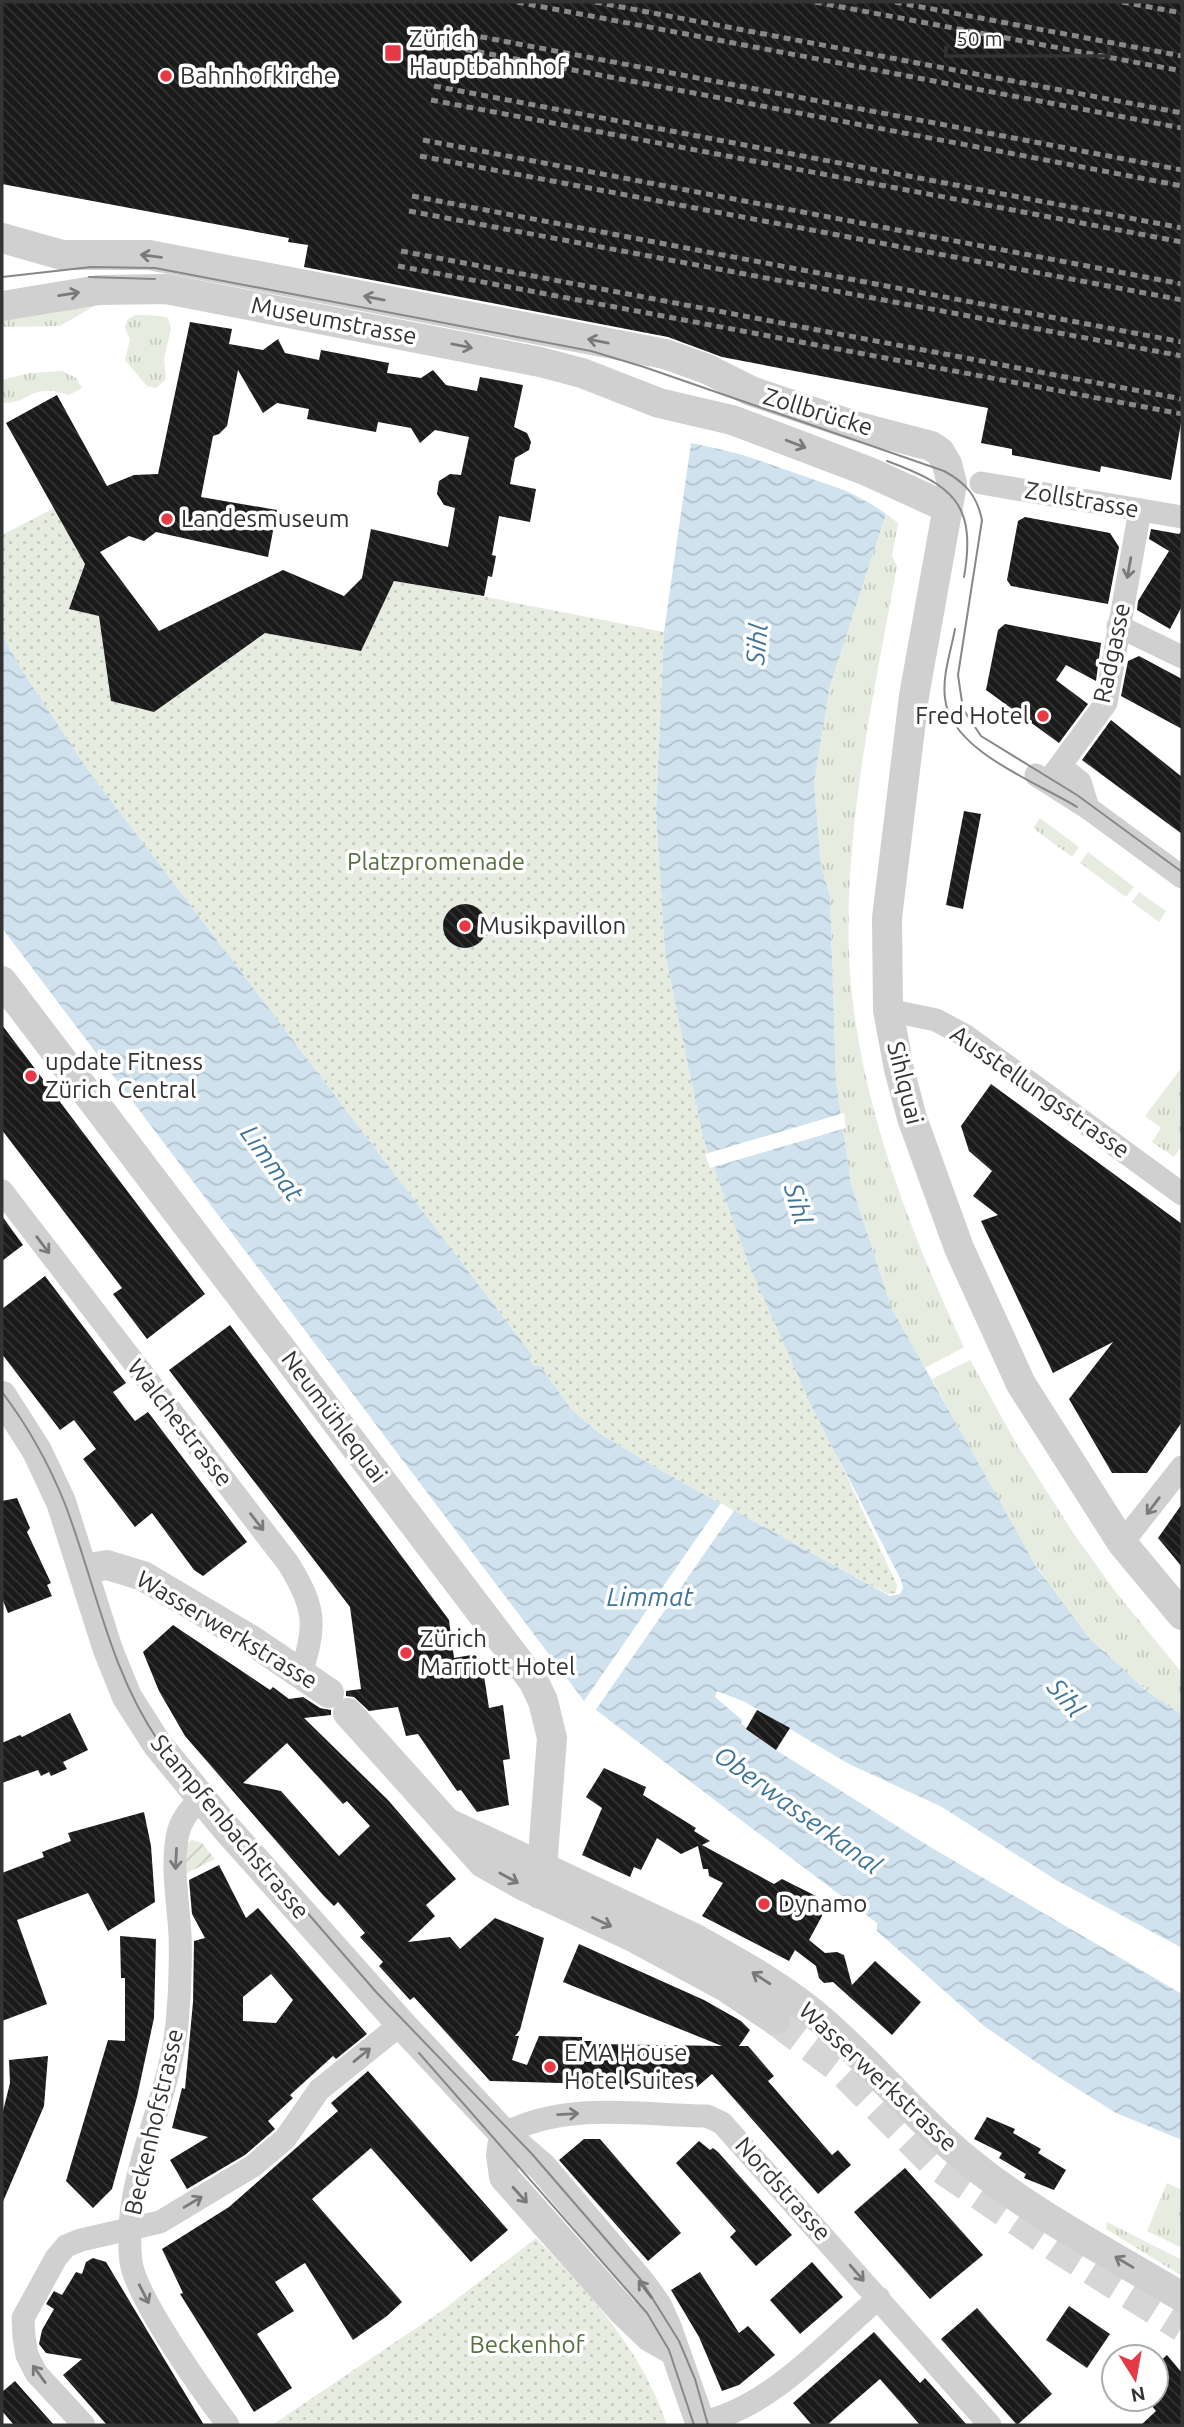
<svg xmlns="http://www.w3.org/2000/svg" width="1184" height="2427" font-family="Ubuntu,sans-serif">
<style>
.grass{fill:url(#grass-tufts)}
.park{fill:url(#park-dots)}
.garden{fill:url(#garden-furrows)}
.water{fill:url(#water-waves)}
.pier{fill:#fff}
.building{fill:url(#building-back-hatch);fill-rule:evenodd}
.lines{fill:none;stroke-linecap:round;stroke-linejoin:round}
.tertiary-tunnel{stroke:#d6d6d6;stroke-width:30;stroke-dasharray:30 15;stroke-linecap:butt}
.minor{stroke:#d0d0d0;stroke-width:23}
.tertiary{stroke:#d0d0d0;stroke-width:30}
.tram{stroke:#888;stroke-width:2}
.rail{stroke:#888;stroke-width:5;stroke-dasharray:7 5;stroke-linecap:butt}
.oneway{stroke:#7a7a7a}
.poi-dot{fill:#e63946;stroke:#fff;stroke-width:2.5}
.labels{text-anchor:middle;stroke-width:7;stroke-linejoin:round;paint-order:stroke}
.poi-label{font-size:24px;fill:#333;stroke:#fff;text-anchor:start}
.street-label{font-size:24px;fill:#333;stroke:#fff}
.park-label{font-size:24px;fill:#56703f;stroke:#fff}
.water-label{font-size:26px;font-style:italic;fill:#3f7597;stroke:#fff}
</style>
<defs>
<pattern id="grass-tufts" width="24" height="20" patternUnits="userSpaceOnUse" patternTransform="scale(1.75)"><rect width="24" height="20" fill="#e6ecdf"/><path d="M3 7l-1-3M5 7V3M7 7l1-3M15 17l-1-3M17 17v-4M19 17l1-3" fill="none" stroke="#c6cbc0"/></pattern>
<pattern id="park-dots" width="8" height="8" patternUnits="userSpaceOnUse" patternTransform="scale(1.75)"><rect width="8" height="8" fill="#e6ecdf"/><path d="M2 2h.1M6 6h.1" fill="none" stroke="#c6cbc0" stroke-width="1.8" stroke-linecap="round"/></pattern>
<pattern id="garden-furrows" width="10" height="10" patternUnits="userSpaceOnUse" patternTransform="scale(1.75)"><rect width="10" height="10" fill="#e6ecdf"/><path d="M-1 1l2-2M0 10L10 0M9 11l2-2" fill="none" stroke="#c6cbc0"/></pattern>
<pattern id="water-waves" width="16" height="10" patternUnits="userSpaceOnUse" patternTransform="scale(1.75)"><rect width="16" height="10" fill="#cfe2ee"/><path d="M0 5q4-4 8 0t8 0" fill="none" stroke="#b2c2cd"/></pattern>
<pattern id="building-back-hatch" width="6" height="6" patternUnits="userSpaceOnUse" patternTransform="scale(1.75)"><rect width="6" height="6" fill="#1a1a1a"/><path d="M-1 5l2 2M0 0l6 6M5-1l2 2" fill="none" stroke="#333"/></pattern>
</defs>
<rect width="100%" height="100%" fill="#fff"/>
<g class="grass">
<path d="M96,305L60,326L2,327V319Z"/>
<path d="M135,315C144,315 159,315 168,318L171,329L164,359L166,379L156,388L147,386L125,360L130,340L125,327L128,319Z"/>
<path d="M63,371L76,378L82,388L69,395C29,382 34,403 2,403V380L30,373Z"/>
<path d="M886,514L898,523L892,556L897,566C873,700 839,848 851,985C863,1111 911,1234 964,1347L925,1368L892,1309L851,1184L836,1081L830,896L821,865L814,783L830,686Z"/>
<path d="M1040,818L1079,847L1072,857L1033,828Z"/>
<path d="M1088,852L1134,887L1126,897L1080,863Z"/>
<path d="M1139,892L1166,911L1159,922L1132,902Z"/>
<path d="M1182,1067V1146L1174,1157L1152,1142L1161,1128L1145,1116Z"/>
<path d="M970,1360L1016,1443L1074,1534L1115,1591L1182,1673V1715C1149,1692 1113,1668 1087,1636C1024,1559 980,1466 932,1379Z"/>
<path d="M1167,2183L1182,2190V2248L1147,2231Z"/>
<path d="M1107,2222L1182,2260V2276L1106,2229Z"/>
</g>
<g class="park">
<path d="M54,508L86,560L69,609L99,616L111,701L154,712L265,633L361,651L394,581L399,580L664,632L656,813L665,953L703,1138L749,1265L897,1585L896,1593L889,1594L878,1589L662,1471L599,1433L572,1410L539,1365L535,1367L528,1358L532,1355L90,773L21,669L2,635V535Z"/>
<path d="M536,2238C591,2296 641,2348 667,2425H272L440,2312Z"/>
</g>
<path class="garden" d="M192,1840L202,1843L215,1859L185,1874L187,1844Z"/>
<path class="water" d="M691,443C750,455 838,479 886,514L830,686L814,783L821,865L830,896L836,1081L851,1184L892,1309L1037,1568L1089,1638L1143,1688L1182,1715V1948L1056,1880L942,1807L847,1763L745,1702L717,1691L715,1697L742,1720L741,1724L776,1750L932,1848L1182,1994V2140L1116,2113L1049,2071L984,2026L877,1931V1923L584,1701L2,928V635L21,669L90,773L532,1355L529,1359L535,1367L539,1365L572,1410L599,1433L662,1471L890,1596L900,1594L903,1588L901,1580L813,1409L749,1265L703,1138L665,953L656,813L664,632Z"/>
<g class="pier">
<path d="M692,440L733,448L862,493L889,515L861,496L732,451L691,443Z"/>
<path d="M844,1113L846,1128L710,1168L705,1154Z"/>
<path d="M721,1503L734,1511L595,1711L584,1701Z"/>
</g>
<g class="building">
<path d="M2,2H1182V417L1171,480L1101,466L1100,472L1012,455V449L981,443L988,408L722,357L668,337L304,267L308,245L288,242L289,238L2,184Z"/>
<path d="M190,322L232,329L229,344L263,350L278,339L285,353L319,360L321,350L389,363L387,373L421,378L433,370L446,385L477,391L480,377L523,385L514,427L527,433L531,442L529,450L515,458L510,484L536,489L530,522L499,516L492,555L496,556L492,577L488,576L484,596L394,581L361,651L265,633L154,712L111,701L99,616L69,609L85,564L6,423L57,395L107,486L134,475L158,474ZM238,370L263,413L277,403L309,409L307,419L376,432L378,422L411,428L420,443L435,430L469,437L461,475L450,474L439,481L437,494L444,505L455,508L448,547L371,529L362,578L344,596L283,570L159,631L100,552L129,536L144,541L156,532L268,557L277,510L201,497L213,436L219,434L227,426Z"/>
<path d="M1025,517L1110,533L1119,547L1108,604L1011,586L1007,580L1018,521Z"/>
<path d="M1151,529L1179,534L1182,531V606L1170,629L1137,610L1138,601L1169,551L1149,539Z"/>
<path d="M1005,624L1101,643L1096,681L1066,665L1056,680L1088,704L1059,743L986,690L998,630Z"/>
<path d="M1139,656L1182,679V729L1121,696L1128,661Z"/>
<path d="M1111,720L1182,777V834L1082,760Z"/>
<path d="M964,811L981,814L963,909L946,905Z"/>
<circle cx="465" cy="926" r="22"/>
<path d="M2,1025L205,1294L147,1339L113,1294L122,1288L2,1130Z"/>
<path d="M991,1084L1182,1224V1422L1147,1473H1112L1069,1399L1113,1342L1053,1373L981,1221L998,1215L973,1196L992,1171L969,1151L961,1126Z"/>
<path d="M2,1216L23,1245L2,1261Z"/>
<path d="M45,1276L126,1383L113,1392L124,1407L135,1421L148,1412L247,1542L203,1576L194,1570L152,1513L135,1527L83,1459L96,1449L74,1420L60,1430L2,1354V1309Z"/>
<path d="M230,1325L449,1620L454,1658L477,1654L478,1664L482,1663L489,1708L503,1705L510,1759L503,1760L509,1805L477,1812L461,1790L457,1791L418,1734L406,1736L398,1707L369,1711L354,1697L346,1696V1691L361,1689L350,1607L169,1370Z"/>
<path d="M17,1498L30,1528L27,1532L51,1583L47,1585L52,1596L8,1613L2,1598V1501Z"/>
<path d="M1182,1504V1567L1158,1538Z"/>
<path d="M173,1625L270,1690L273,1687L289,1699L303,1697L320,1708L331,1710V1715L304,1718L388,1800L456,1879L426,1905L435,1916L408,1942L450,1937L460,1949L495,1918L544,1938L520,2030L515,2036H519L512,2060L527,2065L539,2036L582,2037V2041H596V2044L722,2046L563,1982L579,1944L704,2000L741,2021L750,2030L739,2046H748L774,2076L768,2081L832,2155L838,2150L851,2165L818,2194L712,2074L697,2087L490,2081L414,1997L410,2000L379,1966L383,1962L360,1937L365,1933L338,1902L334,1906L323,1895L185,1736L159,1691L143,1652ZM287,1743L343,1804L347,1801L370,1826L339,1856L281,1791L243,1783Z"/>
<path d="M757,1710L790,1728L776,1750L746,1729Z"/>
<path d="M70,1713L88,1750L63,1762L67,1769L51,1776L49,1772L41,1776L38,1770L2,1783V1743L20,1735L22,1737Z"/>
<path d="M604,1768L646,1787L643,1795L696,1828L694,1831L710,1841L702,1845L774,1884L782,1879L818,1897L822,1916L809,1940L825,1953L837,1952L844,1955L852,1985L875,1961L921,2002L892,2035L833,1982L824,1983L819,1978L816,1966L795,1950L789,1961L702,1916L723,1883L709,1876L708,1869H703L698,1846L681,1854L657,1838L641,1870L634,1867L630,1877L582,1855L602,1808L586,1797Z"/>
<path d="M144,1812L151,1846L155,1902L108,1931L88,1893L17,1920L47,2004L2,2021V1873L44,1857L42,1852L71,1841L68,1833Z"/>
<path d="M219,1865L246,1918L258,1908L367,2034L336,2059L333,2056L290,2095L293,2098L268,2121L275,2129L245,2155L187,2189L170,2160L208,2137L172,2128L182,2088L185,2089L193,2002L194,1941L205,1938L192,1914L189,1880ZM271,1974L293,2000L276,2023L243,2021V1997Z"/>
<path d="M120,1936L156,1939L154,2018L137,2097L112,2189L93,2208L66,2181L108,2040L125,2041V1978H121Z"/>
<path d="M48,2056L44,2106L2,2204V2115L10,2083L9,2060Z"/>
<path d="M368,2071L508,2230L471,2262L371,2148L312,2199L402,2302L387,2316L353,2340L305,2263L275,2282L294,2311L257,2334L292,2388L254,2412L180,2294L183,2293L162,2249L229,2207L338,2111L331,2103Z"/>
<path d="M987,2117L1015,2129L1013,2133L1041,2149L1038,2153L1066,2170L1054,2190L1024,2178L1026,2174L999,2158L1002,2153L974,2139Z"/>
<path d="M584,2139H600L681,2233L648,2261L559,2160Z"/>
<path d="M699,2141L710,2150L713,2148L718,2152L792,2235L756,2266L730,2237L736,2231L676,2163Z"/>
<path d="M905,2168L983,2255L930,2299L854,2212Z"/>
<path d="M93,2258L106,2262L204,2425H107L63,2375L82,2359L46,2353L39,2344L42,2330L54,2309L46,2304L54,2291L62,2295L76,2272L82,2274L86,2262Z"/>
<path d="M812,2262L843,2297L800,2334L770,2300Z"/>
<path d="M700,2272L739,2333L748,2326L775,2355L739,2385L722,2391L699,2337L671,2290Z"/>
<path d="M1069,2306L1110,2334L1087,2368L1046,2340Z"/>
<path d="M977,2308L1052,2394L1017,2425L941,2339Z"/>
<path d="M874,2332L920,2383L925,2378L967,2425H920L880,2379L827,2425H812L793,2403Z"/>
<path d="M1167,2355L1182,2373V2425H1141L1156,2411L1146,2399H1156V2365Z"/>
<path d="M15,2381L22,2389L54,2425H14L2,2411V2392Z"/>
</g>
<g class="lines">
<path class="tertiary-tunnel" d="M775,2020L841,2070L933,2163L1057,2248L1182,2327"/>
<g class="minor">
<path d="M981,483L1182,517"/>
<path d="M1118,626L1182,657"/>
<path d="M1060,766L1080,782L1088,808"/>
<path d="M1036,775L1088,808L1182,877"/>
<path d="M1048,782L1106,703L1140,510"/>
<path d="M888,1010L936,1020L966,1036L1182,1194"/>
<path d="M2,1191L288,1563C314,1605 318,1625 301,1672"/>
<path d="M1122,1543L1182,1467"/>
<path d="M200,1798C191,1809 181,1819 178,1833C171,1865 178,1901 180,1934C181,1964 180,1994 177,2024C169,2104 121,2180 131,2262C136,2298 204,2393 228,2425"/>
<path d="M504,2134C564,2101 640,2115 707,2116L722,2123L990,2425"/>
<path d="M700,2423C772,2407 824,2344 879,2298"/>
<path d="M84,2425L36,2373L27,2355L24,2337L23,2318L56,2258L66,2246L81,2240L160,2222L253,2166L285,2139L319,2090L401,2024"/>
</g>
<g class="tertiary">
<path d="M2,238L62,255H149L665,354L707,369L751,391L855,426L931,446L940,452L947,464L952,484L914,696L887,918L888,1010L899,1069L912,1118L959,1248L1021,1384L1122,1543L1182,1615"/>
<path d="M2,306L99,290L166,289L540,362L582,373L659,403L732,420L867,471L948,508"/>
<path d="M2,981L534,1682L543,1701L552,1738L540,1894"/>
<path d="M2,1396L37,1451L61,1502L108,1650L127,1697L157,1744L226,1828L401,2024L504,2134L542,2167L642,2285L657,2306L667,2328L701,2425"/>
<path d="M84,1569L107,1565L143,1576L251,1640L329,1693"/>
<path d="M348,1713L483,1863L524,1886L635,1938L726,1987L775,2020"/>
<path d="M448,1823L694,1938C737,1962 783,1987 820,2019C865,2057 902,2102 946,2142C1015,2205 1102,2249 1182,2297"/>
<path d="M504,2134L501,2155L504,2177L623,2311L650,2337L673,2350"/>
</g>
<g class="tram">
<path d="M2,277L91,267L155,268L591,351L644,367L944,471C966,483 977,496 982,520L958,675L963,709L981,736L1077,795L1182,872"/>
<path d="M89,277L155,279"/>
<path d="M887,461C952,485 977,503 964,577"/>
<path d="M955,629C951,651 942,676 945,698C950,751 1037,782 1077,807"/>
<path d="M2,1392C27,1425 49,1464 65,1504C96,1585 109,1669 159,1742L377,1993L532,2154L641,2280L679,2341L695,2379L708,2425"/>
<path d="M419,2053L647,2313L669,2350L694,2425"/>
</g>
<g class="rail">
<path d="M517,2L1182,128"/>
<path d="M595,2L1182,113"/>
<path d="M815,2L1182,71"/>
<path d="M895,2L1182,56"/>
<path d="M1122,2L1182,13"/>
<path d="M445,30L1182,170"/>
<path d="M442,45L1182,186"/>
<path d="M434,86L1182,228"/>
<path d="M431,100L1182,242"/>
<path d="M423,140L1182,284"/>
<path d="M420,156L1182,300"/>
<path d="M412,196L1182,342"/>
<path d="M409,211L1182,356"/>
<path d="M401,251L1182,399"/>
<path d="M398,266L1182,414"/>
</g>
</g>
<defs><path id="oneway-shaft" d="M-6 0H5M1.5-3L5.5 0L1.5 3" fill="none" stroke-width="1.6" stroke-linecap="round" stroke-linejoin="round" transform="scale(1.75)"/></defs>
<g class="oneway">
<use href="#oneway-shaft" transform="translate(151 256) rotate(-173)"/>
<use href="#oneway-shaft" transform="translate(69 294) rotate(-9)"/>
<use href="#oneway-shaft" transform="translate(374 298) rotate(-169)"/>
<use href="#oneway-shaft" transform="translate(598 341) rotate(-169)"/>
<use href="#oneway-shaft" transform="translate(462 346) rotate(11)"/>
<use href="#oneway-shaft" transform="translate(796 444) rotate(21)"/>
<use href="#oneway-shaft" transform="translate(1129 568) rotate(100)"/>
<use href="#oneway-shaft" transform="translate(43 1245) rotate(53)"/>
<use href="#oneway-shaft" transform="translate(1153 1506) rotate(127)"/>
<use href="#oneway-shaft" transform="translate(257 1522) rotate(52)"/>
<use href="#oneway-shaft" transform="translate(176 1859) rotate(93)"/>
<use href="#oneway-shaft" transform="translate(509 1878) rotate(29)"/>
<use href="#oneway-shaft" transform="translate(602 1922) rotate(25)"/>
<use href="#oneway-shaft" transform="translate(761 1978) rotate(-147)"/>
<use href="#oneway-shaft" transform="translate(362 2055) rotate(-39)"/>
<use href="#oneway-shaft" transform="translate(568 2114) rotate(-3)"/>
<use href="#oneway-shaft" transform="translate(520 2195) rotate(48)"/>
<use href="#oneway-shaft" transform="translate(193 2202) rotate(-31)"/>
<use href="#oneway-shaft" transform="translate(1124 2262) rotate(-149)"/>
<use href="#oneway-shaft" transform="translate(857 2273) rotate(49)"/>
<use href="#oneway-shaft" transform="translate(645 2289) rotate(-128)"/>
<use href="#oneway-shaft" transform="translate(144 2294) rotate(63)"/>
<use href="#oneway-shaft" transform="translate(39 2374) rotate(-126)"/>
</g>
<g class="poi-dot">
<rect x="384" y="44" width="18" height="18" rx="3.5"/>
<circle cx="166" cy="76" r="7"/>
<circle cx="167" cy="519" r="7"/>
<circle cx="1043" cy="716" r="7"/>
<circle cx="465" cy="926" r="7"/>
<circle cx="31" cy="1076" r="7"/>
<circle cx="406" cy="1653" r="7"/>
<circle cx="764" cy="1904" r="7"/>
<circle cx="550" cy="2067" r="7"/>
</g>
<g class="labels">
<g class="poi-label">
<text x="409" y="47">Zürich<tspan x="409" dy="28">Hauptbahnhof</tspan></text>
<text x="180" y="84">Bahnhofkirche</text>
<text x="181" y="527">Landesmuseum</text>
<text x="1029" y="724" text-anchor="end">Fred Hotel</text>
<text x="479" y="934">Musikpavillon</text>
<text x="45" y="1070">update Fitness<tspan x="45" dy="28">Zürich Central</tspan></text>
<text x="420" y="1647">Zürich<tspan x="420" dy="28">Marriott Hotel</tspan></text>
<text x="778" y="1912">Dynamo</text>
<text x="564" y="2061">EMA House<tspan x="564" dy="28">Hotel Suites</tspan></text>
</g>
<g class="street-label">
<text transform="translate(334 321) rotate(11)" y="8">Museumstrasse</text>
<text transform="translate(818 412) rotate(17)" y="8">Zollbrücke</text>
<text transform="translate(1082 500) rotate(10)" y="8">Zollstrasse</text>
<text transform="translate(1112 653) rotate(-78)" y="8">Radgasse</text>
<text transform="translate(905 1083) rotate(76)" y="8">Sihlquai</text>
<text transform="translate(1040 1092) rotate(35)" y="8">Ausstellungsstrasse</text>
<text transform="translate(334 1417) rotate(53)" y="8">Neumühlequai</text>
<text transform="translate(180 1423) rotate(52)" y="8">Walchestrasse</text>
<text transform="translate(227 1630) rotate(31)" y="8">Wasserwerkstrasse</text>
<text transform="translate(230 1827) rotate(50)" y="8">Stampfenbachstrasse</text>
<text transform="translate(878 2077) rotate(43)" y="8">Wasserwerkstrasse</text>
<text transform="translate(154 2122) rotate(-77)" y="8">Beckenhofstrasse</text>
<text transform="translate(783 2189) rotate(48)" y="8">Nordstrasse</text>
</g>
<g class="park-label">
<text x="436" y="870">Platzpromenade</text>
<text x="527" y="2353">Beckenhof</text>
</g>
<g class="water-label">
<text transform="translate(757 644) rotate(-84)" y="9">Sihl</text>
<text transform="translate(272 1163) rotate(54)" y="9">Limmat</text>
<text transform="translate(798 1204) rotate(74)" y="9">Sihl</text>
<text x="650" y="1606">Limmat</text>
<text transform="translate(1066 1698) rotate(50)" y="9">Sihl</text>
<text transform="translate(798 1810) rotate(36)" y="9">Oberwasserkanal</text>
</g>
</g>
<rect width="1184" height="2427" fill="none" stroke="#333333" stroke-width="7"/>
<g transform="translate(1135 2378) rotate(169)"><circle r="33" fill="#ffffff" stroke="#adadad" stroke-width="2"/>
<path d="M0-5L12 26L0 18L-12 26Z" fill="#e63946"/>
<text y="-10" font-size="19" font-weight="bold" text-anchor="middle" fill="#333333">N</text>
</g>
<path d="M946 46v10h163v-10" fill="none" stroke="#333333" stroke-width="3.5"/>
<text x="956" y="46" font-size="21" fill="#333333" stroke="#ffffff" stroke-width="5" paint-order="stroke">50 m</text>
</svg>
